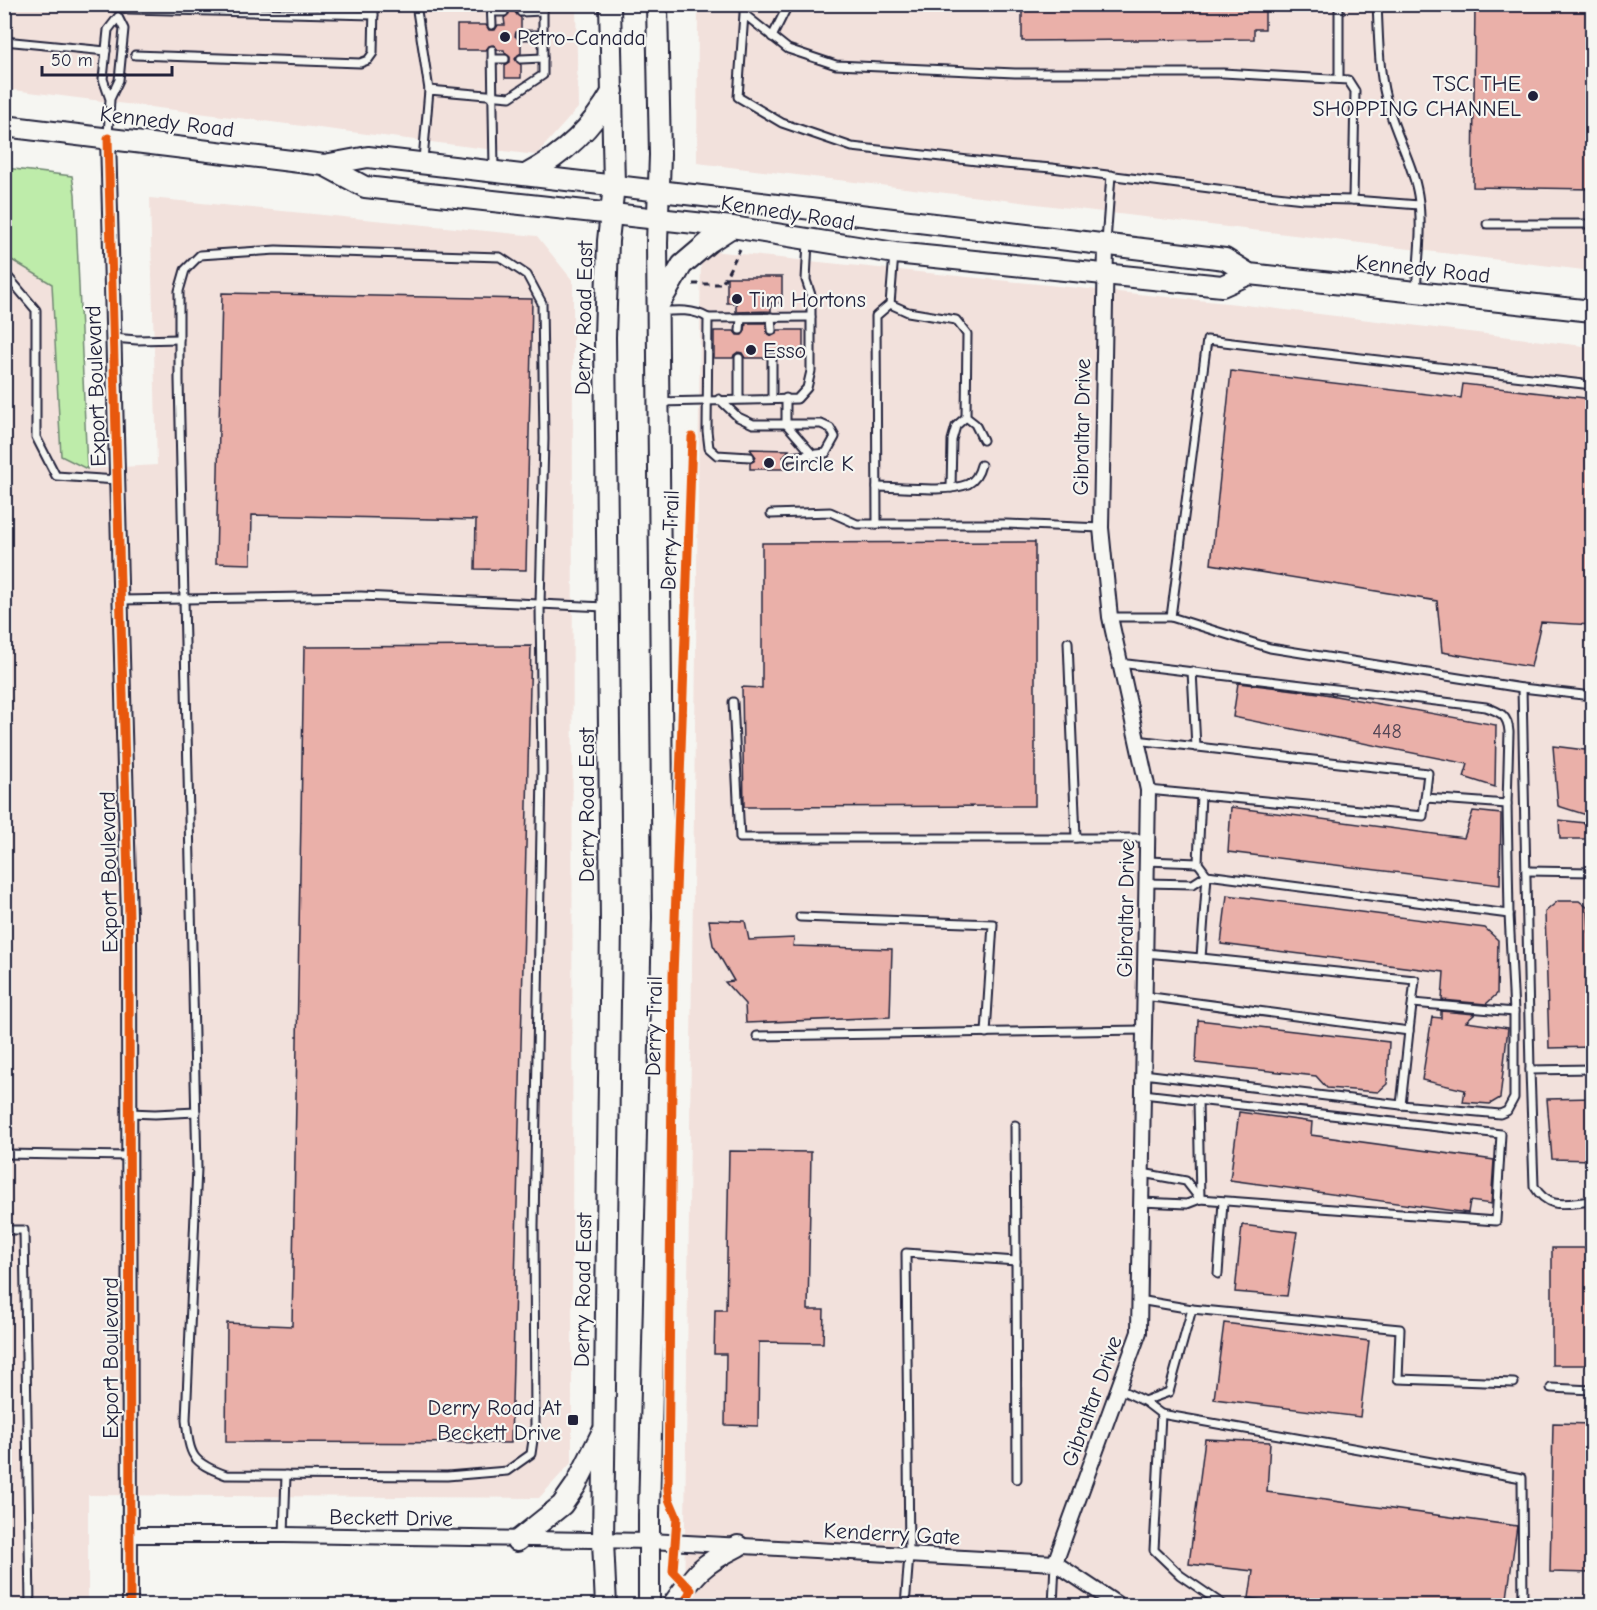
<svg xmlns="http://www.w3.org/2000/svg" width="1597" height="1610" font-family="'Comic Neue',sans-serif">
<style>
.built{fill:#f2e1dc}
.green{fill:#beecaa;stroke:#708772;stroke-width:1.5}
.building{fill:#eab0a9;stroke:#22223b;stroke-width:1.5}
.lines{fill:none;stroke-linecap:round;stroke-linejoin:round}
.lane-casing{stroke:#22223b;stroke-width:11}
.street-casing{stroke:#22223b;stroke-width:18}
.secondary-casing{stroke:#22223b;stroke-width:24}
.path{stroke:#22223b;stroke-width:3;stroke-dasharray:6 4.5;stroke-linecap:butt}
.lane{stroke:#f6f6f2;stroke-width:7}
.street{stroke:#f6f6f2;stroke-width:14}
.secondary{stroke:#f6f6f2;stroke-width:20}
.cycleway-casing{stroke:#f6f6f2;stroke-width:13}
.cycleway{stroke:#e8590c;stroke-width:9}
.poi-dot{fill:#22223b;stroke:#f6f6f2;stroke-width:2}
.labels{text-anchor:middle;stroke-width:4.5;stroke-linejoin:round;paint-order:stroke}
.number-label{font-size:20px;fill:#544656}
.poi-label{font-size:22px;fill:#22223b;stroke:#f6f6f2;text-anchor:start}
.street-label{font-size:22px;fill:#22223b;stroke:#f6f6f2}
</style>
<rect width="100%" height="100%" fill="#f6f6f2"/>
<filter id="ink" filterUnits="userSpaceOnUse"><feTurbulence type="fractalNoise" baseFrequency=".0167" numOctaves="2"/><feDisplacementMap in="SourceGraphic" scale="12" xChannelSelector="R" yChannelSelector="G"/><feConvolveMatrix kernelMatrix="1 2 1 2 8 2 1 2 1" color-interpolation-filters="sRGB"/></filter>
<g filter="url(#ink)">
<g class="built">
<path d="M5,5H576L578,108L536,155L5,89Z"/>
<path d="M698,5H1592V271L697,163Z"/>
<path d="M150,198L537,236L573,281L572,1462L539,1498L88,1495V1605L5,1606V256L52,284L61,455L87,469L157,465Z"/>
<path d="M701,250L1237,304L1592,347V1605L684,1606Z"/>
</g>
<path class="green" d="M5,168L72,176L75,194L87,469L61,456L52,284L5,256Z"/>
<g class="building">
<path d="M504,4H521L515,12L517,15L521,18V29L516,32L515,36L521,41V53L518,55L515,59L517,62L521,65V78H505V65L510,62V57L505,53L504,50H498L494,45L489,46L486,50H457V25H486L489,30H495L498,25H505L504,18L509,14V10Z"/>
<path d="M1022,4H1265V29H1254V39L1022,41Z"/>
<path d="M1475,4H1593V189L1473,187Z"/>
<path d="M727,277H782V303H771V311L736,312V303H727Z"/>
<path d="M222,293L532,299L526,570L475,569L476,520L252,515L251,564L216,563Z"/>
<path d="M746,323H766L767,333L772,336L776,334L778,330H803V358H778L775,353L771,352L767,355L766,358H745L742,353L738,352L734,355L733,358H714V331H734L737,335H742L745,331Z"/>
<path d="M1231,371L1461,398L1463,384L1593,399V625L1541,622L1531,667L1442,652L1437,601L1211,564Z"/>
<path d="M750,449L789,450L783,457L785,461L789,463V469H750V463L754,461L756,457Z"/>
<path d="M1035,542V806L744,807L742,687L762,688V543Z"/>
<path d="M531,646L511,1443L226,1442L227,1323L292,1326L304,647Z"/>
<path d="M1238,683L1319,693L1496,725L1495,787L1464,777L1468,764L1233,717Z"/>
<path d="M1553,746L1593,751V817L1558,806Z"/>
<path d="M1231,807L1464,838L1473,811L1501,814L1500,885L1228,852Z"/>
<path d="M1559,820L1593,824V839H1560Z"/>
<path d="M1227,895L1485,928L1498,940L1497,994L1486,1004L1442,1000L1444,972L1221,944Z"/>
<path d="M1558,901H1579L1588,908L1589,932H1593V1047L1549,1048L1545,912Z"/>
<path d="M709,920L745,921L749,940L794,938L793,946L892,949L890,1017L746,1023L745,1004L725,982L734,981L713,945Z"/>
<path d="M1441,1011L1475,1014L1466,1022L1508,1028L1500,1098L1490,1104L1463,1102L1465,1090L1422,1080L1432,1017L1441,1018Z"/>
<path d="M1198,1020L1389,1042L1387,1084L1378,1092L1327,1088L1316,1076L1196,1063Z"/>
<path d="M1593,1098V1160L1552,1159L1547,1099Z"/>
<path d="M1239,1112L1312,1122L1311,1135L1494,1160L1491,1204L1470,1201L1468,1213L1230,1180Z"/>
<path d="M729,1151L811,1152L808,1310H824L823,1343L759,1342L758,1426L725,1425L726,1354H714L715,1310H726Z"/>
<path d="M1242,1225L1297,1232L1287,1296L1235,1292Z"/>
<rect x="1552" y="1248" width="41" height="117"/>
<path d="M1224,1323L1369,1341L1360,1417L1214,1399Z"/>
<path d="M1553,1423L1593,1424V1573L1550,1572Z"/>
<path d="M1205,1439L1270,1442L1267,1492L1517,1526L1506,1605H1296L1249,1598L1253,1571L1189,1564Z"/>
</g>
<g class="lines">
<g class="lane-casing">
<g id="lane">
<path d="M91,4L129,9L374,15"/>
<path d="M416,4L429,90"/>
<path d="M491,4L492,25"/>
<path d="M1377,4C1379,40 1378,75 1389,109C1397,138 1413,164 1418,195C1423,226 1418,260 1416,291"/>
<path d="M492,12H504"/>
<path d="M521,12L543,11"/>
<path d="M744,14L738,97L782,123L852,147L1004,164L1052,168L1257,194L1304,199L1353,200L1355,91L1348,80L1223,73H1015L836,65L788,49L744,14V4"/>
<path d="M521,35H543"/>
<path d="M772,37L786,9"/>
<path d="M4,41L106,51"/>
<path d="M492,50L494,169"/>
<path d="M135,55L360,63L368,60L373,53L374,4"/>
<path d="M492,59H505"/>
<path d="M521,59L543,58"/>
<path d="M1339,79V4"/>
<path d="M108,137L110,99L103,79L108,30L118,17L124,29L119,80L110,99"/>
<path d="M423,160L429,90L510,97L543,75V4"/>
<path d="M1353,200L1419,205"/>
<path d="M1487,224H1592"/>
<path d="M1106,242L1111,175"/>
<path d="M276,250L500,257L527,275L542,303L544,439L540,605L542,770L534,1226L535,1426L531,1454L507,1471L447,1476L226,1475C190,1462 190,1455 186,1420L197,1168L179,380V291L185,270L200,255Z"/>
<path d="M4,278H9L36,310V437L56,476L117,480"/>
<path d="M890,304L908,312L956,320L967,334L966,417L975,424L983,440"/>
<path d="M660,312C677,310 694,309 708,318L707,431L709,448L717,455L750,457"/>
<path d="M771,317L772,330"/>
<path d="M708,318L811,317"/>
<path d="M740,330L741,318"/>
<path d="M113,338L137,340L179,339"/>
<path d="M772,358V399"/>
<path d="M786,398V424L814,456"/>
<path d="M719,399L738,417L753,424H821L830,428L835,437L826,453L789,457"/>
<path d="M739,399V358"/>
<path d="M659,402L797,399L807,388L811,371V295L806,280L808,241"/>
<path d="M877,487C900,487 947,493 968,484C976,480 979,473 981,465"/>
<path d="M951,488L952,440L956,426L966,417"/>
<path d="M771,514L830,512L857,524H1006L1101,528"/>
<path d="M877,524L876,316L890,304L894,254"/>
<path d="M120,600L361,596L605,607"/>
<path d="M1110,617H1171L1270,648L1522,688L1592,696"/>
<path d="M1171,617L1207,340L1592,385"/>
<path d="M1068,642L1076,838"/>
<path d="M1119,663L1486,707C1500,712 1508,715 1509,732L1507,804L1509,914L1514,1012V1098L1507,1111L1500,1114L1401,1105"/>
<path d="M1192,671L1196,747"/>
<path d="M1522,688L1530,1070L1592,1069"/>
<path d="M733,702L740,838H1147"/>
<path d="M1136,740L1428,773L1423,816L1148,790"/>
<path d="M1201,794L1198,863L1207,875L1509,914"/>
<path d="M1426,798L1507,804"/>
<path d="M1147,861L1198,863"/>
<path d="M1527,871L1592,872"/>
<path d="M1146,883L1193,884L1207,875"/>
<path d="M800,917L993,924L986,1033"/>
<path d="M1145,953L1201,958L1207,875"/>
<path d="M1144,996L1409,1031L1415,980L1201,958"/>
<path d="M1413,1003L1514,1012"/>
<path d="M757,1036L1144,1030"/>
<path d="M1530,1070L1534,1186C1549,1211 1566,1203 1592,1201"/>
<path d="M1143,1074L1401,1105L1409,1031"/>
<path d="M1198,1100L1200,1199"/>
<path d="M129,1113L155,1114L196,1112"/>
<path d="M4,1154L129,1156"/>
<path d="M1142,1173L1186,1181L1200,1199"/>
<path d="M1141,1202L1187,1204L1200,1199L1496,1221L1501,1134L1143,1094"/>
<path d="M4,1230H24L30,1606"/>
<path d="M1016,1261L1017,1479"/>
<path d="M1218,1274L1223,1202"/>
<path d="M1139,1300L1192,1309"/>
<path d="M1551,1388L1592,1390"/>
<path d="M1119,1389L1144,1401L1161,1414L1522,1478L1523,1606"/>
<path d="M1144,1401L1169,1392L1192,1309L1400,1329L1398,1379L1514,1383"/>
<path d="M1161,1414L1154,1550L1180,1575L1225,1606"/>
<path d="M284,1535L286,1475"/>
<path d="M905,1606L909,1555L906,1253L1016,1261L1015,1125"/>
<path d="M1053,1606L1055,1563"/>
</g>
</g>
<g class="street-casing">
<g id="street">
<path d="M108,138L129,917L130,1606"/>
<path d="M130,1535H284L650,1541L1055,1563L1120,1606"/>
<path d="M1055,1563L1139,1332L1148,790L1110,617L1101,528L1106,245"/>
</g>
</g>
<g class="secondary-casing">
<g id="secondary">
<path d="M4,126L324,165L368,157C654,189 939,225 1225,259L1249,274L1592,311"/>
<path d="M324,165L365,187L732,227L895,253L1222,286L1249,274"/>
<path d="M527,174C565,154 592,128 613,91"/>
<path d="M658,306L682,265L709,242L732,227"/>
<path d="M517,1541L562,1505L576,1485L602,1433"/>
<path d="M606,1606L603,1541L611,924L605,337L608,241L614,185L610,4"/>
<path d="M649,1606V1515L663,918L657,243L660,155L657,4"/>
<path d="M672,1606C695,1573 702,1564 738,1546"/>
</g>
</g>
<path class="path" d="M693,284H722L740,249"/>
<use href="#lane" class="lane"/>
<use href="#street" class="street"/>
<use href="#secondary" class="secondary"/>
<g class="cycleway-casing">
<g id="cycleway">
<path d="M108,138L129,917L130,1606"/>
<path d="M683,1606L691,1590L673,1571L677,1518L669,1499L668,1490L673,977L692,437"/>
</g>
</g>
<use href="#cycleway" class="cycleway"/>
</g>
</g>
<g class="poi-dot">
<circle cx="505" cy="37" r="6"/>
<circle cx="1533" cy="96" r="6"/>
<circle cx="737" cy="299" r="6"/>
<circle cx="751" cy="350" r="6"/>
<circle cx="769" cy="463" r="6"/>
<rect x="567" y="1414" width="12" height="12" rx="3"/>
</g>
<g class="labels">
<g class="number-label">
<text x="1387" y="738">448</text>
</g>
<g class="poi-label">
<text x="517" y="45">Petro-Canada</text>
<text x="1521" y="91" text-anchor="end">TSC. THE<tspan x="1521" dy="25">SHOPPING CHANNEL</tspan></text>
<text x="749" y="307">Tim Hortons</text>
<text x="763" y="358">Esso</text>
<text x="781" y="471">Circle K</text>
<text x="561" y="1415" text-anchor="end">Derry Road At<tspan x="561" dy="25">Beckett Drive</tspan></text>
</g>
<g class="street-label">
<text transform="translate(167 121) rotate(7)" y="8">Kennedy Road</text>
<text transform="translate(788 212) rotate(9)" y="8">Kennedy Road</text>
<text transform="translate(1423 268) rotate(6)" y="8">Kennedy Road</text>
<text transform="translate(583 318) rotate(-89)" y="8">Derry Road East</text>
<text transform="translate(95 386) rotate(-92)" y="8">Export Boulevard</text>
<text transform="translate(1081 427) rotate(-89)" y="8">Gibraltar Drive</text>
<text transform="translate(669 540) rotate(-88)" y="8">Derry Trail</text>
<text transform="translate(586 805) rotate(-90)" y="8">Derry Road East</text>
<text transform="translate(108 872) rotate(-91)" y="8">Export Boulevard</text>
<text transform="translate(1125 909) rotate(-89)" y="8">Gibraltar Drive</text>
<text transform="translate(653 1026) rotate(-89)" y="8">Derry Trail</text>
<text transform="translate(582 1290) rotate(-89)" y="8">Derry Road East</text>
<text transform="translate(110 1358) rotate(-90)" y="8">Export Boulevard</text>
<text transform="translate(1091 1401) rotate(-70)" y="8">Gibraltar Drive</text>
<text transform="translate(391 1517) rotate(1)" y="8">Beckett Drive</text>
<text transform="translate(892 1533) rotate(3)" y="8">Kenderry Gate</text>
</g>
</g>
<rect width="1597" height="1610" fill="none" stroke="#f6f6f2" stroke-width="24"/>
<rect x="12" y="12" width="1573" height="1586" fill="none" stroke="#22223b" stroke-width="2" filter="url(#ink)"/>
<path d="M42 66v9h130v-9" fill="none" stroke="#22223b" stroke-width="3"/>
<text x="51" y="66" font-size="18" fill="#22223b" stroke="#f6f6f2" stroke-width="4.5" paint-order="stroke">50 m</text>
</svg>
